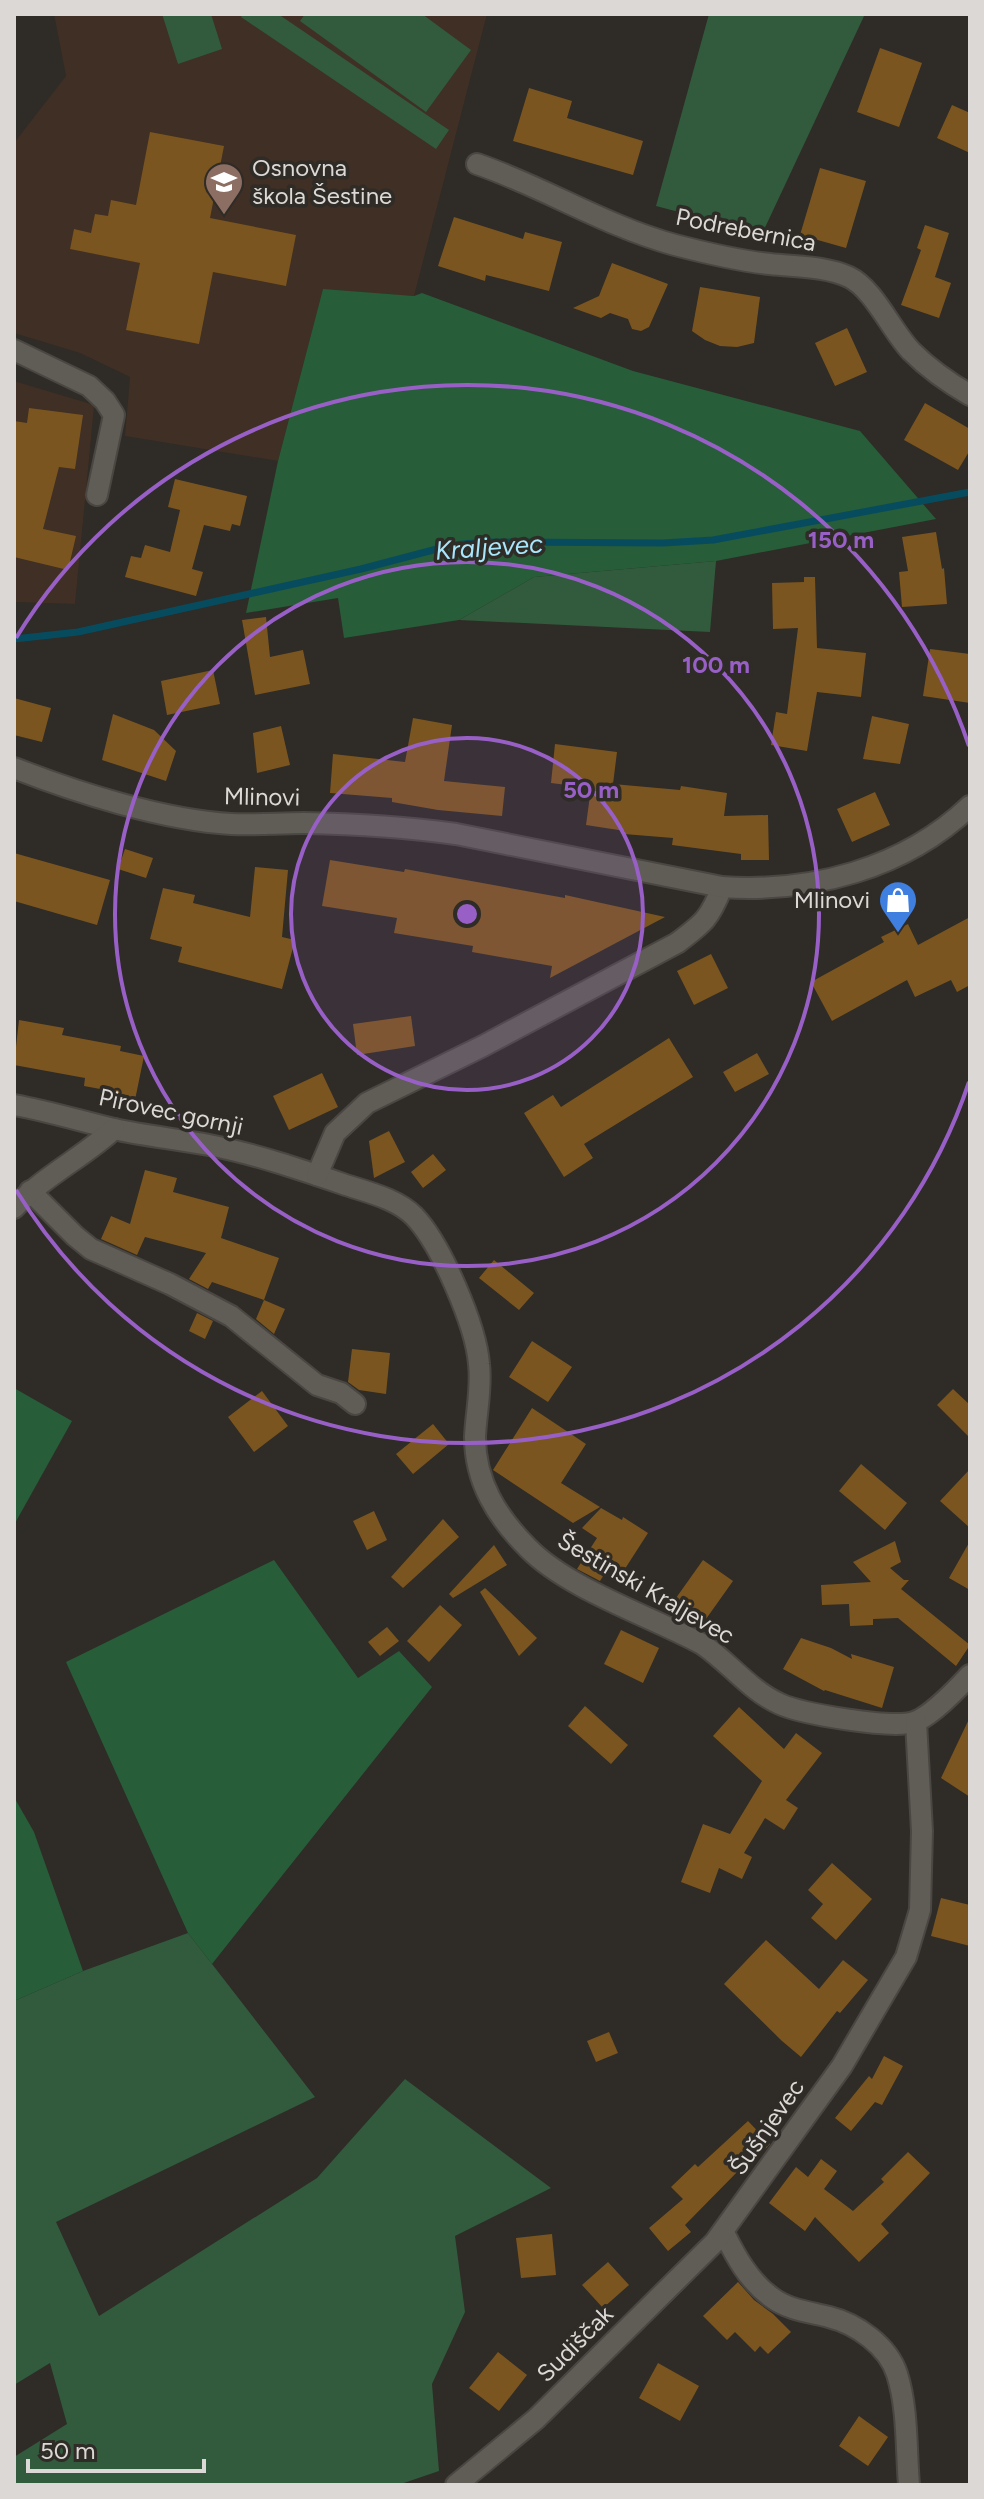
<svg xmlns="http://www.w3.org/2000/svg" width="984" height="2499" font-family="Figtree,sans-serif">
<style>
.education{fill:#3f2f24}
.green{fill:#315b3c}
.forest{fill:#275d38}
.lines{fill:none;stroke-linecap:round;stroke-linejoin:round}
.stream{stroke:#074c5e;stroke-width:7}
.building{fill:#7b551f}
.street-casing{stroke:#4a4642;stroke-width:24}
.secondary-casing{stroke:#4a4642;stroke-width:24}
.street{stroke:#605c56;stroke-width:20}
.secondary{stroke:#605c56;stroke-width:20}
.ring{fill:none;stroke:#9860c6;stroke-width:4}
.labels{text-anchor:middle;stroke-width:7;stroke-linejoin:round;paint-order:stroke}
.poi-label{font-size:24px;fill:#dbd8d5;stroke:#2f2b26;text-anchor:start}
.street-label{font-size:24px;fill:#dbd8d5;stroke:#2f2b26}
.water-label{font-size:26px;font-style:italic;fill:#a8e6fc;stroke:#2f2b26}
.centre{fill:#9860c6;stroke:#2f2b26;stroke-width:4}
.ring-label{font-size:24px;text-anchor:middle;font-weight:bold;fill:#9860c6;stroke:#2f2b26;stroke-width:7;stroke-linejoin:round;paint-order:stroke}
</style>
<rect width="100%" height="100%" fill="#2f2b26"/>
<g class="education">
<path d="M54,14H487L414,296L323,290L278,461L125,436L130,377L80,353L14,333V143L66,76Z"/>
<path d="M14,381L91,404L94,407L75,604L14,602Z"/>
</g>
<g class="green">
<path d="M162,14H211L222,49L178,64Z"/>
<path d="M243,14H278L449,130L436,149L241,17Z"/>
<path d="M305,14H422L471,50L426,112L300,21Z"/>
<path d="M709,14H865L762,234L656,206Z"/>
<path d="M716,561L710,632L459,620L534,577Z"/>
<path d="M188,1933L315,2097L56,2222L99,2316L317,2178L405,2079L551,2188L455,2236L465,2312L432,2384L439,2471L398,2485H14V2457L67,2424L50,2363L14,2385V2001L83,1971Z"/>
</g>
<g class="forest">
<path d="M323,289L414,296L422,293L633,371L860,431L936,519L716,561L534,577L459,620L344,638L338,598L246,613L278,461Z"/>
<path d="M14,1388L72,1421L14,1525Z"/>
<path d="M274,1560L358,1678L399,1651L432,1687L212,1964L188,1933L66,1662Z"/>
<path d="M14,1797L34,1832L83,1971L14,2001Z"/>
</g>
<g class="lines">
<path class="stream" d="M14,639L78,632L361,569L452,545L486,542L663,543L713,540L970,492"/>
</g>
<g class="building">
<path d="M880,48L922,63L899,127L857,112Z"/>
<path d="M529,88L572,101L567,118L643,141L633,175L513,141Z"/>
<path d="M952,105L970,113V153L937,138Z"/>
<path d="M150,132L224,146L210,218L296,235L286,286L213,272L199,344L126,330L140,263L70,249L74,229L91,233L95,214L108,216L111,200L136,205Z"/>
<path d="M820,168L866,181L846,248L800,235Z"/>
<path d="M454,217L523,239L525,232L562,242L549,291L486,275L485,281L438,266Z"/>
<path d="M925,225L949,233L935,277L951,283L939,318L901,305L921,250L917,248Z"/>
<path d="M612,263L668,284L649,327L641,331L632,329L628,319L610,313L601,318L573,308L599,296Z"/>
<path d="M700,287L760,297L754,343L737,347L720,346L705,340L692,331Z"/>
<path d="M847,328L867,372L835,386L815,343Z"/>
<path d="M925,403L970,429V450L958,470L904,440Z"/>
<path d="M29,408L83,415L75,469L59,467L43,529L76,536L68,570L14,557V421L27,423Z"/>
<path d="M175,479L247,496L240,526L232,524L230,531L204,525L192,569L203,572L196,596L125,577L131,556L141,558L145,545L170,552L180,510L168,507Z"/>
<path d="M936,532L942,569L944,568L947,604L902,607L899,572L908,571L902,537Z"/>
<path d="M804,577H815L817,648L866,653L861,697L817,692L807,751L771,745L776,712L787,714L798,628L773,629L772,583L804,582Z"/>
<path d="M266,617L270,657L303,650L310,684L255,695L242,620Z"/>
<path d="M930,649L970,654V703L923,696Z"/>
<path d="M213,670L220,704L167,715L161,681Z"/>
<path d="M14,698L51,708L42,742L14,735Z"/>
<path d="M113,714L154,730L176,751L166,781L102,760Z"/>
<path d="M872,716L909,724L900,764L863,759Z"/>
<path d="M413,718L452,725L444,781L505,787L502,816L438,810L392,802V798L330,793L333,754L405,762Z"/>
<path d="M281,726L290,765L257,773L253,733Z"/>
<path d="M555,744L617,752L613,784L680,790L681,786L727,793L724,816L768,815L769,860H741V854L672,845L673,838L624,834L625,831L586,825L591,788L551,783Z"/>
<path d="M875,792L890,825L852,842L837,809Z"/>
<path d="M125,849L153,858L146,878L118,869Z"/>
<path d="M14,853L110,880L97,925L14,901Z"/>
<path d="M330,860L404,872L405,869L565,898V895L665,917L550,978L552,966L472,952L473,946L394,933L397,918L322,906Z"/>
<path d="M255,867L288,870L282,937L295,940L282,989L178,962L182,947L150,939L163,888L195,895L193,903L250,917Z"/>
<path d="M970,917V985L957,992L951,980L915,997L907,980L832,1021L811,982L884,942L881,937L908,924L918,945Z"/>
<path d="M711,954L728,988L694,1005L677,971Z"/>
<path d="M411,1016L415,1046L357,1055L353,1024Z"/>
<path d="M19,1020L64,1028L62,1035L121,1046L120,1051L144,1056L135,1100L110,1095L111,1091L84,1086L85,1078L14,1065Z"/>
<path d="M669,1038L693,1077L584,1144L593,1158L564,1177L524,1113L553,1095L561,1107Z"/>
<path d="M757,1053L769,1074L735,1092L723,1072Z"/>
<path d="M322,1073L338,1107L289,1130L273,1096Z"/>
<path d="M389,1131L405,1162L374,1178L369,1141Z"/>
<path d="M433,1154L446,1170L423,1188L411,1172Z"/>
<path d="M145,1170L177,1178L173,1192L229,1207L221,1238L279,1258L264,1300L212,1282L208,1289L189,1279L206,1253L145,1237L137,1255L101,1239L111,1216L130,1224Z"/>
<path d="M494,1260L534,1293L519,1310L479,1278Z"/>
<path d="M264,1300L285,1309L274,1334L256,1319Z"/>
<path d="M197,1313L213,1321L205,1339L189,1331Z"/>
<path d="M532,1341L572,1367L548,1402L509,1377Z"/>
<path d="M352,1349L390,1353L386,1394L359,1390L348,1382Z"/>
<path d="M953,1389L970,1405V1438L937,1405Z"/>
<path d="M262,1391L288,1426L254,1452L228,1417Z"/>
<path d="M532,1408L586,1444L561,1483L600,1507L573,1523L493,1470Z"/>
<path d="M433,1424L449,1444L413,1474L396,1454Z"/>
<path d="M861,1464L907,1503L885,1530L839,1491Z"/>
<path d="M970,1469V1528L940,1501Z"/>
<path d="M601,1508L622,1520L623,1517L648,1533L621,1575L609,1567L600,1581L577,1569L597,1538L582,1528Z"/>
<path d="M374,1511L387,1540L367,1550L353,1521Z"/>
<path d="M443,1519L459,1537L403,1588L391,1577Z"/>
<path d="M895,1541L901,1562L890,1568L904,1580H909L901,1589L970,1645L956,1666L898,1618L873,1619V1625L850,1626L849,1604L822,1605L821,1585L871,1582L853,1562Z"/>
<path d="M970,1541V1590L949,1578Z"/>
<path d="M494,1545L507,1565L453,1598L449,1594Z"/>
<path d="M703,1560L733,1581L706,1619L676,1598Z"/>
<path d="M485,1588L537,1638L519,1656L480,1592Z"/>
<path d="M440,1605L462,1625L429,1662L407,1641Z"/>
<path d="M387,1627L399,1641L380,1656L368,1642Z"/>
<path d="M621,1630L659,1648L643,1683L604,1664Z"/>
<path d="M801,1638L831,1648L852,1659L851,1654L894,1667L882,1708L825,1690L824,1691L783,1669Z"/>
<path d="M585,1706L628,1745L611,1764L568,1726Z"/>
<path d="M739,1707L784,1749L796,1733L822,1753L786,1800L798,1808L784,1830L765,1818L744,1853L752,1857L742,1879L719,1868L710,1893L681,1882L703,1824L730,1834L762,1781L713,1736Z"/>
<path d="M970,1717V1797L941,1778Z"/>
<path d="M832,1863L872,1899L836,1940L811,1918L823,1904L808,1890Z"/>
<path d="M941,1898L970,1905V1946L931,1936Z"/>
<path d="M766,1940L819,1989L843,1960L868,1980L840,2013L837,2011L801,2057L782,2041L724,1984Z"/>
<path d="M609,2032L618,2053L596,2062L587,2041Z"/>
<path d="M884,2056L903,2066L882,2105L875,2102L851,2131L835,2118L869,2076L872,2079Z"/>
<path d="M748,2121L770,2144L746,2170L743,2166L685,2225L691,2232L668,2251L649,2228L683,2199L671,2187L695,2164L698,2167Z"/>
<path d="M908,2152L930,2173L881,2224L889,2233L859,2262L815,2217L805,2231L769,2203L796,2167L808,2177L821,2159L837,2171L824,2189L853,2211L884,2182L881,2179Z"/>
<path d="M552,2234L556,2275L521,2278L516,2238Z"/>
<path d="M608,2262L629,2285L603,2308L582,2285Z"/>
<path d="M738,2282L754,2300L773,2314L791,2332L768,2354L760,2346L755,2352L735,2332L727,2340L703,2316Z"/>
<path d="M498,2352L527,2375L499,2411L469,2388Z"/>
<path d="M658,2363L699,2386L680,2421L639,2398Z"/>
<path d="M859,2416L888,2437L868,2466L839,2446Z"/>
</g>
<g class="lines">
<g class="street-casing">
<g id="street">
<path d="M477,164C544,187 605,226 675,245C706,253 738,261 770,264C796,267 825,266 849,277C874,289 891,330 911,351C929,369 949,383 970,395"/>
<path d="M14,350L89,386L105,401L114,415L97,495"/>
<path d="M14,1105C48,1111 80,1121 114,1129C145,1136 178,1139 209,1145C255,1154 299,1169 343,1184C366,1192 396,1198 414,1216C441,1244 476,1326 479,1364C482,1388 476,1413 475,1437C475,1482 497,1517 528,1548C568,1589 650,1616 702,1644C729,1662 750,1691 780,1704C802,1714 891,1729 914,1722C930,1717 958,1688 970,1675"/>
<path d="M317,1175L335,1133L367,1103L483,1046L677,943C704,923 710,918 722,887"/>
<path d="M30,1191L75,1236L91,1249L170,1284L231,1316L317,1385L341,1393L355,1404"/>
<path d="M14,1208C44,1176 82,1158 114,1129"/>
<path d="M724,2233C736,2257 749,2281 771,2297C788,2310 809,2312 829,2317C857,2324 888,2346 897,2374C908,2409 906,2449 909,2485"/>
<path d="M456,2485L536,2419L715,2242L842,2066L906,1957L920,1910L922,1831L916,1722"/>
</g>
</g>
<g class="secondary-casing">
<path id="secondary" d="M14,768C78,793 163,820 231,824C256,825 280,823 304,823C355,824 405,827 456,834L722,887C811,893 904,869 970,806"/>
</g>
<use href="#street" class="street"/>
<use href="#secondary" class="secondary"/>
</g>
<circle cx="467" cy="914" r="176" fill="#9860c6" fill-opacity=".12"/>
<g class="ring">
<circle cx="467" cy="914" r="176"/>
<circle cx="467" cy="914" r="352"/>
<path d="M969 1082A529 529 0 0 1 16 1190M16 638A529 529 0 0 1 969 746"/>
</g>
<defs>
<g id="school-pin" transform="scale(2)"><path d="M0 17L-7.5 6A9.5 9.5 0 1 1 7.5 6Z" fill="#8d6e63" stroke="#2f2b26"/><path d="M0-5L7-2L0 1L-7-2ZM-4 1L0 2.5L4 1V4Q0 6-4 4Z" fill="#fff"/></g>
<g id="shop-pin" transform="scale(2)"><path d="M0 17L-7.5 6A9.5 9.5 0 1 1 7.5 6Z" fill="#3f7fe0" stroke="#2f2b26"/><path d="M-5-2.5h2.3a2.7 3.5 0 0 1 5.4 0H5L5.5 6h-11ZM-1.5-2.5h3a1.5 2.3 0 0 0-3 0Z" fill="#fff"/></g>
</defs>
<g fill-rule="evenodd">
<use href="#school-pin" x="224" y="182"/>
<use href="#shop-pin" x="898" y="900"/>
</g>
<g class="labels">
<g class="poi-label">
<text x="252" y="176">Osnovna<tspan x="252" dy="28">škola Šestine</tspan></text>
<text x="870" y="908" text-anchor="end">Mlinovi</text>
</g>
<g class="street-label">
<text transform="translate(746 230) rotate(11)" y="8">Podrebernica</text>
<text transform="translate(262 797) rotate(1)" y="8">Mlinovi</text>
<text transform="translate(171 1112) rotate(12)" y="8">Pirovec gornji</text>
<text transform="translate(646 1588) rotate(30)" y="8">Šestinski Kraljevec</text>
<text transform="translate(767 2127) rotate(-55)" y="8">Šušnjevec</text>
<text transform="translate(575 2344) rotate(-45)" y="8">Sudiščak</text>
</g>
<g class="water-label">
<text transform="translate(489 547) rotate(-4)" y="9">Kraljevec</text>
</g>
</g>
<circle cx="467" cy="914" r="12" class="centre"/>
<g class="ring-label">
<text x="841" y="548">150 m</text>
<text x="716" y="673">100 m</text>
<text x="591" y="798">50 m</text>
</g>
<rect width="984" height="2499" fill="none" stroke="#dbd8d5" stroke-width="32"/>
<path d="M28 2459v12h176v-12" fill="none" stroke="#dbd8d5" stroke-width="4"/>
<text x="40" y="2459" font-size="24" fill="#dbd8d5" stroke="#2f2b26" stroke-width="6" paint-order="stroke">50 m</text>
</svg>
